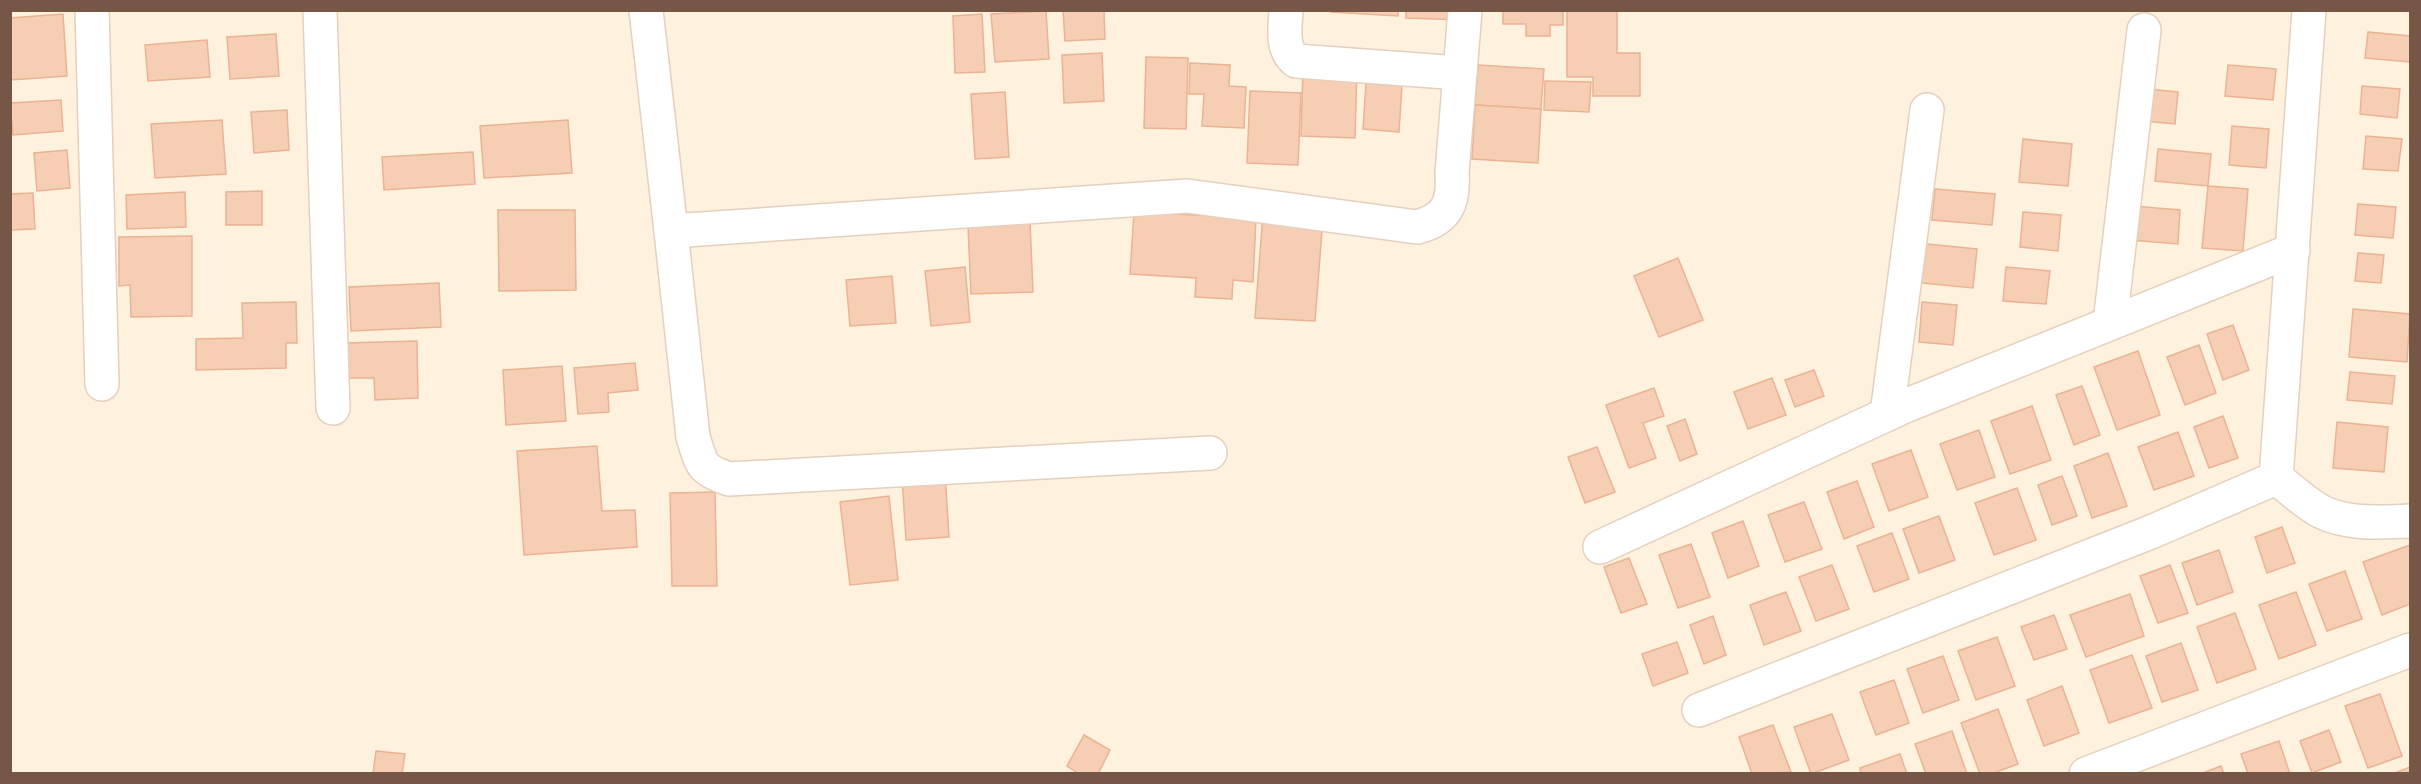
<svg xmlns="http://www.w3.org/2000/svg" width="2421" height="784" font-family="Helvetica,sans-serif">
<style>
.building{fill:#f6ceb4;stroke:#eab393;stroke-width:1.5}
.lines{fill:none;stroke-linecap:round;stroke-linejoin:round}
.minor-casing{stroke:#e5cfbd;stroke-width:36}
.minor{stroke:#fff;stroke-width:33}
</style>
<rect width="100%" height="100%" fill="#fef2df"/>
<g class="building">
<path d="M1063,10H1104L1105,39L1065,41Z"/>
<path d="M1331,10H1398V16L1331,12Z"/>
<path d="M1406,10H1462L1461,20L1406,18Z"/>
<path d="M1503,10H1563V25H1550V36H1526V24H1503Z"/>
<path d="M1567,10H1617V53H1640V96H1593V77H1567Z"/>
<path d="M1046,11L1049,59L995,62L991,14Z"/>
<path d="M63,14L67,76L10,80V18Z"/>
<path d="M982,14L985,72L955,73L953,16Z"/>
<path d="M2368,32L2410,36V62L2365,58Z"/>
<path d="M276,34L279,76L230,79L227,37Z"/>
<path d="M207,40L210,77L148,81L145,45Z"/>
<path d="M1102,53L1104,101L1064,103L1062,55Z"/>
<path d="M1146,57L1188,58L1186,129L1144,128Z"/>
<path d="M1190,63L1230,65L1229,86L1246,87L1244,128L1202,126L1204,94H1189Z"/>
<path d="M1478,65L1544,69L1541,109L1475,105Z"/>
<path d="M2228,65L2276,69L2273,100L2225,96Z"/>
<path d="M1303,68L1357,69L1355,138L1301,136Z"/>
<path d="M1545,81L1591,82L1589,112L1544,110Z"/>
<path d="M1366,83L1402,85L1399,132L1363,129Z"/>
<path d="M2362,86L2400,89L2397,118L2360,114Z"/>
<path d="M2148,89L2178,92L2175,124L2145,121Z"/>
<path d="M1250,91L1301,93L1298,165L1247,163Z"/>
<path d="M1005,92L1009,157L975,159L971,94Z"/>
<path d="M61,100L63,131L13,135L10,103Z"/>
<path d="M1475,105L1541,109L1538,163L1472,159Z"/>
<path d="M287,110L289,150L254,153L251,112Z"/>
<path d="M222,120L226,174L155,178L151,124Z"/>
<path d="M568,120L572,173L484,178L480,126Z"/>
<path d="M2232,126L2269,129L2266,168L2229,165Z"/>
<path d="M2366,136L2402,139L2398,171L2363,169Z"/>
<path d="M2023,139L2072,144L2068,186L2019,182Z"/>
<path d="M2158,149L2211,154L2208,186L2155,181Z"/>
<path d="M67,150L70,188L37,191L34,153Z"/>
<path d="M473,152L475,184L384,190L382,157Z"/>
<path d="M2208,186L2248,189L2243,251L2202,248Z"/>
<path d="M1935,189L1995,194L1992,225L1932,220Z"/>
<path d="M262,191V225H226V192Z"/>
<path d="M185,192L186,227L127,229L126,195Z"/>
<path d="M33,193L35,229L10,230V194Z"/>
<path d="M2358,204L2396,207L2393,238L2355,235Z"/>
<path d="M2133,206L2180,210L2178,244L2130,240Z"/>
<path d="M498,210H575L576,290L499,291Z"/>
<path d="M1134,212L1256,218L1253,282L1233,280L1232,299L1195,297L1196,278L1130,274Z"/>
<path d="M2023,212L2061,215L2058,251L2020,247Z"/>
<path d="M1263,214L1323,218L1315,321L1255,318Z"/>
<path d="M1030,223L1033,292L971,294L968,225Z"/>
<path d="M192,236V316L131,317L130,285L119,286V237Z"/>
<path d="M1917,243L1977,249L1973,288L1913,282Z"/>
<path d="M2358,253L2384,255L2381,283L2355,281Z"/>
<path d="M1678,258L1703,320L1659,337L1634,276Z"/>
<path d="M965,267L970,322L931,326L925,271Z"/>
<path d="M2006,267L2050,271L2046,304L2003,301Z"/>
<path d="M892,276L896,323L850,326L846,280Z"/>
<path d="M439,283L441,327L351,331L349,287Z"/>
<path d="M296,302L297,343H286V368L196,370V339L243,338L242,303Z"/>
<path d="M1922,302L1957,305L1953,345L1919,342Z"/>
<path d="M2353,309L2410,314L2407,362L2349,357Z"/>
<path d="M2233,325L2249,370L2223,380L2207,334Z"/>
<path d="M417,341L418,398L375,400L374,378H346L345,343Z"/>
<path d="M2199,345L2216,393L2185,405L2167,357Z"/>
<path d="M2138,351L2160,415L2117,430L2094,367Z"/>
<path d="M635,363L638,390L608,393L609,412L578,414L574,368Z"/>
<path d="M562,366L566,421L506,425L503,370Z"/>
<path d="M1814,370L1824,396L1795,407L1785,380Z"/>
<path d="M2350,372L2395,376L2392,404L2347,400Z"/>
<path d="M1772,378L1786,415L1748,429L1734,392Z"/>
<path d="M2082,386L2100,435L2074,445L2056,395Z"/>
<path d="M1654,388L1664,416L1643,423L1656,458L1629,468L1606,405Z"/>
<path d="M2032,406L2051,460L2010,474L1991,421Z"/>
<path d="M2223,416L2238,458L2209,468L2194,427Z"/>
<path d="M1685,419L1697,454L1680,461L1667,426Z"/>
<path d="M2337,422L2388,427L2384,472L2333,468Z"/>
<path d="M1979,430L1995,477L1957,490L1940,444Z"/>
<path d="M2178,432L2194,476L2154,490L2138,447Z"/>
<path d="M597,446L602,511L635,510L637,547L524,555L517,451Z"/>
<path d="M1597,447L1615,492L1585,503L1568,457Z"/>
<path d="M1911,450L1928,497L1889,511L1872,464Z"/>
<path d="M2108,453L2127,506L2092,518L2074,466Z"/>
<path d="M945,474L949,537L906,540L902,477Z"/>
<path d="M2062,476L2077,516L2052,525L2038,485Z"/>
<path d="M1857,481L1874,527L1844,539L1827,492Z"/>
<path d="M2017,488L2036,540L1994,555L1975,503Z"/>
<path d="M715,492L717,586H672L670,493Z"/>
<path d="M889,496L898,580L850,585L840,502Z"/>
<path d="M1804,502L1822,549L1785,562L1768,515Z"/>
<path d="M1939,516L1955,560L1919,573L1903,529Z"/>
<path d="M1743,521L1759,566L1728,578L1712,533Z"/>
<path d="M2282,527L2295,563L2267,573L2255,537Z"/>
<path d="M1892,533L1909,579L1874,592L1857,546Z"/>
<path d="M1691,544L1710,597L1678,608L1659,555Z"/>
<path d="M2410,545V604L2382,615L2363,562Z"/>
<path d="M2219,550L2233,592L2197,605L2182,563Z"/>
<path d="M1629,558L1647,604L1621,613L1604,567Z"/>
<path d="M1832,565L1849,609L1816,621L1799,577Z"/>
<path d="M2170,565L2188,613L2158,623L2140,576Z"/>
<path d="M2345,571L2362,619L2327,631L2309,584Z"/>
<path d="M1786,592L1801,631L1764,645L1750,605Z"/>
<path d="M2296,592L2316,645L2279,659L2259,605Z"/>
<path d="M2130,594L2144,636L2086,657L2070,615Z"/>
<path d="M2235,613L2256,669L2217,683L2197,627Z"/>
<path d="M2054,615L2067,649L2034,660L2021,627Z"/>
<path d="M1713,616L1726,655L1704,664L1690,625Z"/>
<path d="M1997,637L2015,686L1976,700L1958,651Z"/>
<path d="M1677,642L1688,673L1653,686L1642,654Z"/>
<path d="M2181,643L2198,690L2162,702L2146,656Z"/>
<path d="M2132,655L2152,708L2109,723L2090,670Z"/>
<path d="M1943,656L1959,700L1923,713L1907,669Z"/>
<path d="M1894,680L1909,723L1876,735L1860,692Z"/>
<path d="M2062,686L2079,733L2044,746L2027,700Z"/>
<path d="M2380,694L2402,756L2368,768L2345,706Z"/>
<path d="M1998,709L2018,764L1991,774H1980L1961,723Z"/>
<path d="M1832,714L1849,760L1811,774L1794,727Z"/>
<path d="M1773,725L1791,772L1752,774L1739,737Z"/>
<path d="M2329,730L2341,762L2312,773L2300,741Z"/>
<path d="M1952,731L1967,774H1926L1915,744Z"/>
<path d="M1084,735L1110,750L1098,774H1079L1067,766Z"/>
<path d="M2279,741L2290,774H2248L2241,754Z"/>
<path d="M376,751L405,754L402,774H373Z"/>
<path d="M1900,754L1907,774H1861L1860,768Z"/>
<path d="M2221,766L2224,774H2200Z"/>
<path d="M2410,767V774H2392Z"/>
</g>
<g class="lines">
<g class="minor-casing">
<g id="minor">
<path d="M92,10L102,384"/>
<path d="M320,10L333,408"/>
<path d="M646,10L671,231L1187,196L1417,227C1448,219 1454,202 1452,173L1465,10"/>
<path d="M1286,10C1285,29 1281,48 1296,61L1460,73"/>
<path d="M2309,10L2276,478C2291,489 2306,504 2322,512C2349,525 2381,522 2410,521"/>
<path d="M671,231L693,437C702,465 700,469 729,479L1210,453"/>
<path d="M2110,323L2144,30"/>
<path d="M1887,414L1927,110"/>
<path d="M1600,547L1905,406L2293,250"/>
<path d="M1699,710L2151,532L2276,478"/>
<path d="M2086,774L2410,650"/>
</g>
</g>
<use href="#minor" class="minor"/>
</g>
<rect width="2421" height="784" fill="none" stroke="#765645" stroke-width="24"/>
</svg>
